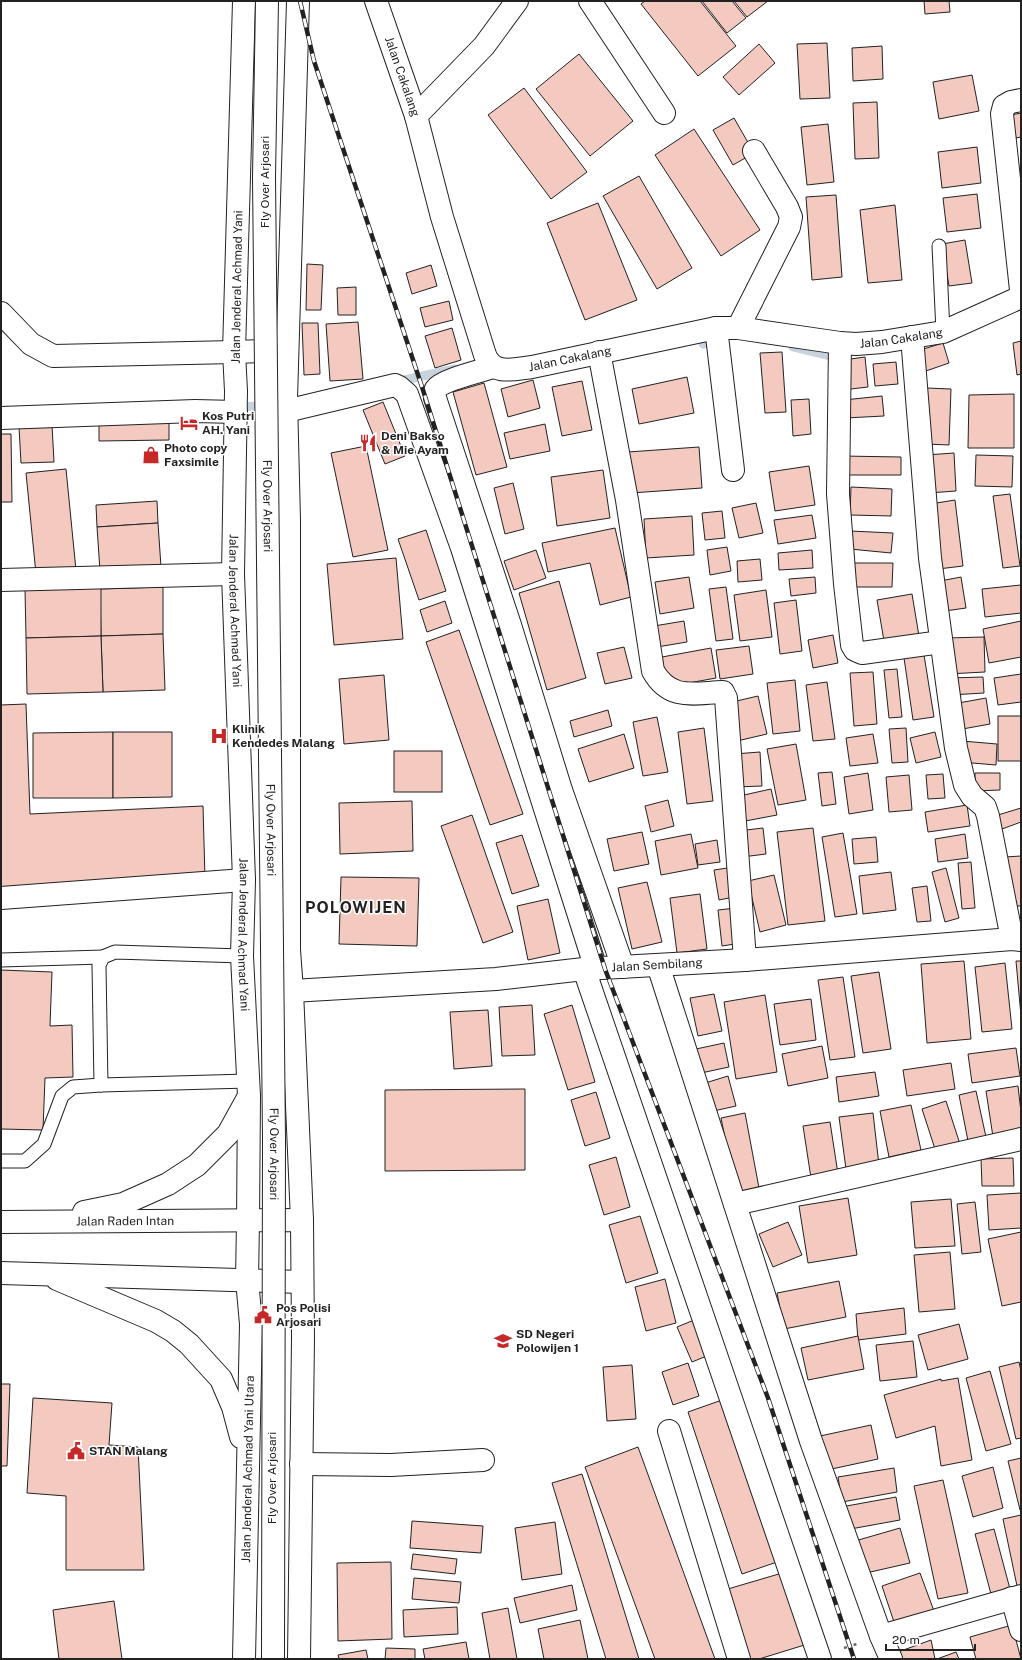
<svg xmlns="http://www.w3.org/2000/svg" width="1022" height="1660" font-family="'Public Sans',sans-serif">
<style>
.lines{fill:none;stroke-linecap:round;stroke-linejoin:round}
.stream{stroke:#c7d3dd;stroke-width:9}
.building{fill:#f3c9c0;stroke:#222}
.service-casing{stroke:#222;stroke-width:15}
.minor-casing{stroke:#222;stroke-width:24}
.tertiary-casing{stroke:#222;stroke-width:24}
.primary-casing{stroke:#222;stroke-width:24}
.trunk-casing{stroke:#222;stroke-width:24}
.path{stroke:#646464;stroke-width:2.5;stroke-dasharray:3 2;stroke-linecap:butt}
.service{stroke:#fff;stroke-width:13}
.minor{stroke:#fff;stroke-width:22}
.tertiary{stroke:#fff;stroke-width:22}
.primary{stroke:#fff;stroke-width:22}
.trunk{stroke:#fff;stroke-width:22}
.rail-casing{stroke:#222;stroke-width:4.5}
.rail{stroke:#fff;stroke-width:3;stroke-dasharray:9;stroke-linecap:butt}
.primary-bridge-casing{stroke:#222;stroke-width:24;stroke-linecap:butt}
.primary-bridge{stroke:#fff;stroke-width:22}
.labels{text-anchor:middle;stroke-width:3;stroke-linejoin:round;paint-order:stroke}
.street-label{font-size:12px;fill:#222;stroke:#fff}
.poi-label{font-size:12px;font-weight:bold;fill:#222;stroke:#fff;text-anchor:start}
.district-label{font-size:16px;font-weight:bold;letter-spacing:1px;fill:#222;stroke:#fff}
</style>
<rect width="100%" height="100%" fill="#fff"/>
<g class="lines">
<g class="stream">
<path d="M703,344L717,341"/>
<path d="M793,347L830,356L841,355"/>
<path d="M395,382L455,369"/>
<path d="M236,407L267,406"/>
</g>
</g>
<g class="building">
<path d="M645,1H700L736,46L698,76L641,4Z"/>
<path d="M702,1H732L746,18L727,33Z"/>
<path d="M734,1H768L747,17Z"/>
<path d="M924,1H949L950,12L925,14Z"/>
<path d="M827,43L830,98L800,99L797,44Z"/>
<path d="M759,44L775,63L739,95L723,77Z"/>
<path d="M882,46L883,79L853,81L852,48Z"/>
<path d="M579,54L633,121L590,156L536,89Z"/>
<path d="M972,75L979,111L939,119L933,82Z"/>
<path d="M524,88L587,172L551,199L488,115Z"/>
<path d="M877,102L879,158L855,159L853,103Z"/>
<path d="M1021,113V137L1016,138L1011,115Z"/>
<path d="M734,118L754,153L733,165L713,130Z"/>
<path d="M828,124L834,182L807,185L801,127Z"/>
<path d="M694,129L760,230L721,256L655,155Z"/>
<path d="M977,147L981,183L942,188L938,152Z"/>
<path d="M639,176L692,268L657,289L603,196Z"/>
<path d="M977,194L981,228L947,232L943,198Z"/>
<path d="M836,195L842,277L812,280L806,197Z"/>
<path d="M598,203L637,300L585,320L547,223Z"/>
<path d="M895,205L902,280L868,283L860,210Z"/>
<path d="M965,240L972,283L949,286L942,244Z"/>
<path d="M307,264L323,265L321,310H306Z"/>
<path d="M431,265L437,286L412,294L406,273Z"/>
<path d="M356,287V315H338L337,288Z"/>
<path d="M449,301L453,320L425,327L420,308Z"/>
<path d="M358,322L363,379L330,381L326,324Z"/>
<path d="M302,323H318L320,374L304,375Z"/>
<path d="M452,328L461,360L435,368L425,336Z"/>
<path d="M1021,341V374L1017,375L1013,343Z"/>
<path d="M943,343L949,363L923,372L917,351Z"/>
<path d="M782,352L786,412L765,413L760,353Z"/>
<path d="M865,357L868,387L842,390L843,360Z"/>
<path d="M896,362L898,384L875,386L873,364Z"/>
<path d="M687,377L694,413L639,424L632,389Z"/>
<path d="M533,380L540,408L508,417L501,389Z"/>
<path d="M582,381L592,430L562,436L552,387Z"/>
<path d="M484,383L507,467L476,475L453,392Z"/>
<path d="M927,388L951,389L949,445L925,444Z"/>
<path d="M1014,394V448H968L969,395Z"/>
<path d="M882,396L884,416L845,418L844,400Z"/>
<path d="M809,399L811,434L793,436L791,400Z"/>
<path d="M383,402L405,456L385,464L363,410Z"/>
<path d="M169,417V440L99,441V418Z"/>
<path d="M545,424L550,451L510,459L504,433Z"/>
<path d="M52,425L54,462L21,463L19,427Z"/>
<path d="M1,434H11L12,502H1Z"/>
<path d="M366,446L388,550L353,557L331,453Z"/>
<path d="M699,447L702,488L631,493L628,452Z"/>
<path d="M954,453L956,491L928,493L926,455Z"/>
<path d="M976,455L1013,456L1012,487L975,486Z"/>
<path d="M842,456L901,457V475H842Z"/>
<path d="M809,466L815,505L775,511L769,472Z"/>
<path d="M66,469L76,570L36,574L26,473Z"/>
<path d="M603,470L610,518L557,526L551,477Z"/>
<path d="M513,483L524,529L505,534L494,488Z"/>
<path d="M851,487L892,489L891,516L850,515Z"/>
<path d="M1010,494L1020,566L1003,568L993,496Z"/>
<path d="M955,500L963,566L938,569L930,504Z"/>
<path d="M157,501L158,523L97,527L96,505Z"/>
<path d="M756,503L763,533L739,538L732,508Z"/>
<path d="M722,511L725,538L705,540L702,513Z"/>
<path d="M812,515L816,538L778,544L774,520Z"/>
<path d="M692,516L694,555L646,558L644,519Z"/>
<path d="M158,523L161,567L100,571L97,527Z"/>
<path d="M615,528L631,597L600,605L590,563L548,572L542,543Z"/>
<path d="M426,530L446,591L419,600L398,539Z"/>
<path d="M850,531L893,533L891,553L850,549Z"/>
<path d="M727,547L731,571L710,575L707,550Z"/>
<path d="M536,550L546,578L514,590L504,561Z"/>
<path d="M812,550L813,568L779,570L778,553Z"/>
<path d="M396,558L403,639L334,645L327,564Z"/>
<path d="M760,559L762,580L738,582L737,561Z"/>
<path d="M846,563H893L892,587H850Z"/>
<path d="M689,577L694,608L660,614L655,582Z"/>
<path d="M815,577L816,593L791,596L789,579Z"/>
<path d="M961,577L966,608L945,611L940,581Z"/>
<path d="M559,581L586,678L547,690L519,593Z"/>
<path d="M1021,585V613L985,617L982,589Z"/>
<path d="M163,587V634L101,636L100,589Z"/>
<path d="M726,587L733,639L716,641L709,589Z"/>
<path d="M101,588V636L26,638L25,590Z"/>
<path d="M766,590L772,637L740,641L734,595Z"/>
<path d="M912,594L919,636L884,641L877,600Z"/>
<path d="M796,600L802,651L780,654L774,603Z"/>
<path d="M445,601L452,623L427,632L420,610Z"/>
<path d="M684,621L687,642L657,647L654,626Z"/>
<path d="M1021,621V657L989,663L983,629Z"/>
<path d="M459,630L523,814L490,825L426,642Z"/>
<path d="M163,634L165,690L103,692L101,636Z"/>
<path d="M833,635L838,663L813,668L808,640Z"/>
<path d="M101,636L103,692L27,694L26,638Z"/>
<path d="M984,637L985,672L947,674L946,638Z"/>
<path d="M749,646L753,674L720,679L716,650Z"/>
<path d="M624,647L632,678L605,684L597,653Z"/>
<path d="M711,648L716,678L667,687L662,657Z"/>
<path d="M924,655L934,717L913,720L904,658Z"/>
<path d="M897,669L902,717L889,718L884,670Z"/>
<path d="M873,672L877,724L854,726L850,673Z"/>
<path d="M1021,674V702L998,705L994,678Z"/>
<path d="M384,675L389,740L344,744L339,679Z"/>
<path d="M983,677L984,693L950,695L949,678Z"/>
<path d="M795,680L800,731L773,734L767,683Z"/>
<path d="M827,682L835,739L813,741L806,685Z"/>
<path d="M758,696L767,734L737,741L728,703Z"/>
<path d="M986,698L990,724L957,730L953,704Z"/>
<path d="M26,704L30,814L203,806L205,879L1,889V705Z"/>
<path d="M608,710L612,726L574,737L570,721Z"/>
<rect x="998" y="716" width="23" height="45"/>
<path d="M657,717L668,772L643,776L633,722Z"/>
<path d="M704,728L713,801L687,804L678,732Z"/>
<path d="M906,728L908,762L892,763L889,729Z"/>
<path d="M113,732V798H33V733Z"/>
<path d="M113,732H172V797L113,798Z"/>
<path d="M935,732L941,757L916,763L910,738Z"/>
<path d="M624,734L634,768L589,782L578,749Z"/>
<path d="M873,734L878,763L850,766L846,738Z"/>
<path d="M962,741L997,744L996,765L960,762Z"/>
<path d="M796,744L806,800L778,805L767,749Z"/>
<rect x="394" y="751" width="48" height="41"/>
<path d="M760,752L762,786L735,787L734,754Z"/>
<path d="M832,772L836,804L822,806L818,773Z"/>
<path d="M868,773L873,810L849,814L844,777Z"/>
<path d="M975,773H1000V790L975,791Z"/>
<path d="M943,774L945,798L928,799L926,775Z"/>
<path d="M909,775L912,810L889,812L886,777Z"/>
<path d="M771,789L777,815L740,822L735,797Z"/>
<path d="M668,800L674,826L651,832L645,806Z"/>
<path d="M412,801L413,851L340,854L339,803Z"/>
<path d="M967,805L970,826L928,832L925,812Z"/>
<path d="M1021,808V822L1002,829L998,815Z"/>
<path d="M472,815L513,932L483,943L441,826Z"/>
<path d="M763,828L766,854L742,857L738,831Z"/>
<path d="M813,828L825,921L788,925L777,832Z"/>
<path d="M642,832L649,864L614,871L607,839Z"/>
<path d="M843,833L857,914L835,917L822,837Z"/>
<path d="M691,834L698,868L661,875L655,841Z"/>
<path d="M965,834L968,858L938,862L935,839Z"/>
<path d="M522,835L539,886L512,894L496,843Z"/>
<path d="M876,837L878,862L854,864L852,839Z"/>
<path d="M717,840L720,862L698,865L695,844Z"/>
<path d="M1021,856V906H1008L1005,857Z"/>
<path d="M971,862L975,908L962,909L958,863Z"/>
<path d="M734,867L739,896L719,900L714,870Z"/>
<path d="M946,868L959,918L945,922L932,872Z"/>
<path d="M891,872L896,910L863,914L859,876Z"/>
<path d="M774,875L786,925L760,932L748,881Z"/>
<path d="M341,877L419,878L417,946L339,944Z"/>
<path d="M647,882L662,942L632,949L618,888Z"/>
<path d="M927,886L931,921L917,922L912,888Z"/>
<path d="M700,894L707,949L677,953L670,898Z"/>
<path d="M548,899L560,953L528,960L517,906Z"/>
<path d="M736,908L741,943L722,946L718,910Z"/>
<path d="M964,961L971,1039L927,1043L921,964Z"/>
<path d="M1016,961H1021V1016Z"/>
<path d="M1005,963L1012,1029L982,1032L975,967Z"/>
<path d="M1,970L52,972L50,1026L72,1025L73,1077L45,1078L43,1130L1,1129Z"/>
<path d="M879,972L891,1049L863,1053L851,976Z"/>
<path d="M843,977L855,1057L830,1060L818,980Z"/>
<path d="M714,994L722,1031L698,1036L690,998Z"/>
<path d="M765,995L777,1072L736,1079L724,1002Z"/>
<path d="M811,999L816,1040L780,1045L774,1004Z"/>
<path d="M532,1005L535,1055L502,1056L499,1007Z"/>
<path d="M572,1005L595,1082L568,1090L544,1014Z"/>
<path d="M488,1010L492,1066L454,1069L450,1012Z"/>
<path d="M724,1043L729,1067L701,1073L696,1049Z"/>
<path d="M822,1046L828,1078L788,1086L782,1054Z"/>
<path d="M1016,1048L1020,1076L972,1083L968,1054Z"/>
<path d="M951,1063L955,1089L907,1096L903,1070Z"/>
<path d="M875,1072L879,1096L839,1102L836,1077Z"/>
<path d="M728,1076L736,1106L709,1112L702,1084Z"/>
<path d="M1018,1086L1021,1112V1133L993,1137L986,1091Z"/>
<path d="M525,1089V1170L385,1171V1090Z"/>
<path d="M976,1091L986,1137L968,1141L959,1095Z"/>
<path d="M596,1092L610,1138L585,1146L571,1100Z"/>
<path d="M946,1101L960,1144L936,1152L922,1109Z"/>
<path d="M911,1105L921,1150L889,1157L880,1111Z"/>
<path d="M745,1113L759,1188L736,1192L721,1118Z"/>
<path d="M873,1113L879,1165L846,1169L839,1117Z"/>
<path d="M830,1122L838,1174L811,1178L803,1126Z"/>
<path d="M616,1157L630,1207L604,1215L589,1165Z"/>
<path d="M1013,1158L1014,1186H982L981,1159Z"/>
<path d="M1021,1193V1228L989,1230L987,1195Z"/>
<path d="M848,1198L857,1255L808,1263L799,1206Z"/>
<path d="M951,1199L955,1246L915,1248L911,1202Z"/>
<path d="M975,1202L981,1252L962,1254L957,1204Z"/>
<path d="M640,1216L658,1273L626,1283L609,1225Z"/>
<path d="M788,1222L802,1255L773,1267L759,1234Z"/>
<path d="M1021,1232V1302L1002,1306L988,1239Z"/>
<path d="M950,1252L955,1309L919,1312L914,1255Z"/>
<path d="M665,1279L676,1323L646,1331L635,1287Z"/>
<path d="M839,1281L846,1317L784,1329L777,1293Z"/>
<path d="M904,1308L906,1334L858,1340L856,1314Z"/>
<path d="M699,1318L714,1353L692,1362L677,1327Z"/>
<path d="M959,1324L968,1359L928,1370L918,1335Z"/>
<path d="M858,1336L864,1369L808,1380L801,1348Z"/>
<path d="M913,1341L917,1377L880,1381L876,1345Z"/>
<path d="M1019,1362L1021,1371V1438L1016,1439L999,1367Z"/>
<path d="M688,1363L699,1396L673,1405L662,1372Z"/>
<path d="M632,1365L636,1419L607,1421L603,1367Z"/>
<path d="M990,1371L1011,1444L986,1451L966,1378Z"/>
<path d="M958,1378L972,1460L941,1466L935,1426L896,1438L884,1395L941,1379V1381Z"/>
<path d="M1,1384H10L7,1466H1Z"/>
<path d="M33,1398L112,1403L109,1445L138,1447L144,1570H66V1496L27,1493Z"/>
<path d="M722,1400L777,1562L742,1574L688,1412Z"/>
<path d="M871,1425L878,1459L827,1470L820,1436Z"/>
<path d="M638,1447L715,1659H655L585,1467Z"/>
<path d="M1021,1458V1510H1020L1008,1461Z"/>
<path d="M993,1467L1003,1508L973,1517L962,1476Z"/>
<path d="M894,1468L897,1492L842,1502L838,1477Z"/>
<path d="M582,1474L639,1659H606L552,1483Z"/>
<path d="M943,1480L968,1593L938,1599L914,1486Z"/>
<path d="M896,1497L900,1520L845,1530L841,1507Z"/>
<path d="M1021,1515V1585L1017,1586L1003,1519Z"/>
<path d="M412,1521L483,1526L481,1553L410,1548Z"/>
<path d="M555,1522L562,1574L522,1580L515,1528Z"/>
<path d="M900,1528L910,1563L866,1573L855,1541Z"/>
<path d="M994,1529L1010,1589L991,1594L975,1534Z"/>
<path d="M413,1554L457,1559L455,1574L411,1569Z"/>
<path d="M391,1562L392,1639L338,1641L337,1563Z"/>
<path d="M789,1571L811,1643L759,1659H741L721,1591Z"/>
<path d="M920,1573L934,1611L895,1625L882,1586Z"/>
<path d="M414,1578L461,1582L459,1603L412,1599Z"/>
<path d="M572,1585L577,1610L520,1623L514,1598Z"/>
<path d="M114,1601L122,1659H59L53,1610Z"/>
<path d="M457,1607L458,1634L404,1637L403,1610Z"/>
<path d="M508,1608L517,1659H490L482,1613Z"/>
<path d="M580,1620L588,1659H544L538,1629Z"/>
<path d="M1012,1625L1021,1659H976L970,1637Z"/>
<path d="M931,1640L935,1659H900L898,1652Z"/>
<path d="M466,1642L469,1659H425L423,1649Z"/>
<path d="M386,1648L415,1649V1659H385Z"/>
<path d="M366,1650L368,1659H339L338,1655Z"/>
<path d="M956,1652L959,1659H937Z"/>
</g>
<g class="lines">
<g class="service-casing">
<g id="service">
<path d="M939,246L943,332"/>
<path d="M242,956L115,952L103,957L99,965L101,1085L248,1081"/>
<path d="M1,960L103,957"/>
<path d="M1,1161H25L44,1144L62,1096L73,1087L101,1085"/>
</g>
</g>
<g class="minor-casing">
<g id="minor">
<path d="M590,1L664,113"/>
<path d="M1021,100L1011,102L1004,106L1002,114L1021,290"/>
<path d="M416,116L484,46L517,1"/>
<path d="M1,313L31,344L53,356L234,352"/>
<path d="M716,328L733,470"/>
<path d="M738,328L789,227L791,217L787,207L754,151"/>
<path d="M912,337L930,558L956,748L965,785L972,796L985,807L988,816L1012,939"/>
<path d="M840,343L838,494L845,584L852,645L855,650L862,653L941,642"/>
<path d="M599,352L627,500L653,671C670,701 694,693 723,692L726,698L745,960"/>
<path d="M493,367C481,371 442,380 436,389C434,392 435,395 435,398L510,625L561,790L623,967"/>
<path d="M286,411L395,385L399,387L407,394L462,548L596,969"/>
<path d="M1,418L195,411L236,412"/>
<path d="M1,580L233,574"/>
<path d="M1,898L244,880"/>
<path d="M658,965L811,1441L881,1636L891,1659"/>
<path d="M584,969L820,1659"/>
<path id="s1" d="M292,991L496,979L584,969L745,960L1012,939L1021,940"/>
<path d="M735,1204L1021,1139"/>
<path d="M669,1431L739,1659"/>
<path d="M301,1464L391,1465L483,1460"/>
<path d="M1012,1598L1021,1630"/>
<path d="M881,1636L1021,1596"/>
</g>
</g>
<g class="tertiary-casing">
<g id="tertiary">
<path id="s2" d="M376,1L416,116L442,217L485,355C493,376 514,369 532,367L716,328H738L840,343L856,344L882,342L943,332L1021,297"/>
</g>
</g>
<g class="primary-casing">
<g id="primary">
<path id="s3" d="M244,1L234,352L236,391L233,574L244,880L242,956L249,1096L248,1221"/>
<path d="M298,1L286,399L289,520V950L292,991L302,1220"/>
<path d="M234,352L285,350"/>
</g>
</g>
<g class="trunk-casing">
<g id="trunk">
<path d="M84,1212L123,1204L168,1184L197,1165L228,1134L249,1096"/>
<path id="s4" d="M1,1222L302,1220L303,1338L299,1659"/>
<path d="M1,1273L302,1282"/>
<path d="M57,1279L156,1321L173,1331L189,1344L221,1379L233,1407L241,1437"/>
<path id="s5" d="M244,1659L251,1324L247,1280L248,1221"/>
</g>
</g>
<path class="path" d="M844,1648L857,1644"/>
<use href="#service" class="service"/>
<use href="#minor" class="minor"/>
<use href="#tertiary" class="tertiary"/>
<use href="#primary" class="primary"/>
<use href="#trunk" class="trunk"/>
<g class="rail-casing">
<path id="rail" d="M300,1L314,61L423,390L605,969L768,1398L854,1659"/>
</g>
<use href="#rail" class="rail"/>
<g class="primary-bridge-casing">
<g id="primary-bridge">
<path id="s6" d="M267,1L264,177L274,1139L273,1659"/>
</g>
</g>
<use href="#primary-bridge" class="primary-bridge"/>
</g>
<defs>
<g id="hotel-bare" transform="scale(1.38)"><path d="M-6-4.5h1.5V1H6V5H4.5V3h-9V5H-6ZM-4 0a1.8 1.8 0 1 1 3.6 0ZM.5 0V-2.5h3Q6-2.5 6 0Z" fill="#c62828" stroke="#fff" stroke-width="2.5" paint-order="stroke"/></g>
<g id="restaurant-bare" transform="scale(1.38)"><path d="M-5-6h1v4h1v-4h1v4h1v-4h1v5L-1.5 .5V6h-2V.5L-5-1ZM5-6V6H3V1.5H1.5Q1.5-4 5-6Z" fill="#c62828" stroke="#fff" stroke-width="2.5" paint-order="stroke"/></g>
<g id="shop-bare" transform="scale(1.38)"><path d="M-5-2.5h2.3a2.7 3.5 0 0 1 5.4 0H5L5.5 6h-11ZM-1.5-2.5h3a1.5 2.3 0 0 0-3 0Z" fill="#c62828" stroke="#fff" stroke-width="2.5" paint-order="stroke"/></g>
<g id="hospital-bare" transform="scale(1.38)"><path d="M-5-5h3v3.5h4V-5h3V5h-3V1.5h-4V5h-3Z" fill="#c62828" stroke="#fff" stroke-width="2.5" paint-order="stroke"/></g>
<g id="civic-bare" transform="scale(1.38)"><path d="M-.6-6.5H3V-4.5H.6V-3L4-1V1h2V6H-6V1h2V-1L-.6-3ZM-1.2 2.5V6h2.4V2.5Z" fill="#c62828" stroke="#fff" stroke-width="2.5" paint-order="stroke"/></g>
<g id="school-bare" transform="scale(1.38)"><path d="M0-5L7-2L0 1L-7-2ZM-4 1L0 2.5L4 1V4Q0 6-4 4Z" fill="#c62828" stroke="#fff" stroke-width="2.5" paint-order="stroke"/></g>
</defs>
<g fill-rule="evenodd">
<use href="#hotel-bare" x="189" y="423"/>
<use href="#restaurant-bare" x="368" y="443"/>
<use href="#shop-bare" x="151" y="455"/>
<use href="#hospital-bare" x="219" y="736"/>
<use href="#civic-bare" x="263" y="1315"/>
<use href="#school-bare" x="503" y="1341"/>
<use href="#civic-bare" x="76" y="1451"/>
</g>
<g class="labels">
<g class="street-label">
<text dy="4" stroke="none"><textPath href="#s2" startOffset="80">Jalan Cakalang</textPath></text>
<text transform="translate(265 182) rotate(-90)" y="4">Fly Over Arjosari</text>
<text transform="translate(237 287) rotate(-89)" y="4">Jalan Jenderal Achmad Yani</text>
<text dy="4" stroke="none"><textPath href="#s2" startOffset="799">Jalan Cakalang</textPath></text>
<text dy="4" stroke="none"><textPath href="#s2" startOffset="463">Jalan Cakalang</textPath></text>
<text dy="4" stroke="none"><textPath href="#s6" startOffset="505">Fly Over Arjosari</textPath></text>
<text dy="4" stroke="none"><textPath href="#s3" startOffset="610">Jalan Jenderal Achmad Yani</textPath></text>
<text dy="4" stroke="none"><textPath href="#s6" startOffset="829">Fly Over Arjosari</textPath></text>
<text dy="4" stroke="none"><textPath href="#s3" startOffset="934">Jalan Jenderal Achmad Yani</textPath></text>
<text dy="4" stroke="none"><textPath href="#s1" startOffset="366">Jalan Sembilang</textPath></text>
<text dy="4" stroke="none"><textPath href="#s6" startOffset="1153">Fly Over Arjosari</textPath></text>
<text dy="4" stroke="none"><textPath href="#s4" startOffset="124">Jalan Raden Intan</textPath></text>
<text dy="4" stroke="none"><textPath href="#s5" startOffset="190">Jalan Jenderal Achmad Yani Utara</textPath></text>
<text transform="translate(272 1478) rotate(-90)" y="4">Fly Over Arjosari</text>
</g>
<g class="poi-label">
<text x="202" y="420">Kos Putri<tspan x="202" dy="14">AH. Yani</tspan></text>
<text x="381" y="440">Deni Bakso<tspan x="381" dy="14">&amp; Mie Ayam</tspan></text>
<text x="164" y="452">Photo copy<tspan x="164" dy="14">Faxsimile</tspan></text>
<text x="232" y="733">Klinik<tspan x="232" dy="14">Kendedes Malang</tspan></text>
<text x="276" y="1312">Pos Polisi<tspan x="276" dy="14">Arjosari</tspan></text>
<text x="516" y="1338">SD Negeri<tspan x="516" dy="14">Polowijen 1</tspan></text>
<text x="89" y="1455">STAN Malang</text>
</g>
<g class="district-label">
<text x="356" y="913">POLOWIJEN</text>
</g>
</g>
<rect width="1022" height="1660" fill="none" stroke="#222222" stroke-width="4"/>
<path d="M886 1644v6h89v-6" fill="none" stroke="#222222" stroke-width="2"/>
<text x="892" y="1644" font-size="12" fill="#222222" stroke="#ffffff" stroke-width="3" paint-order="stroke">20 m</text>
</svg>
